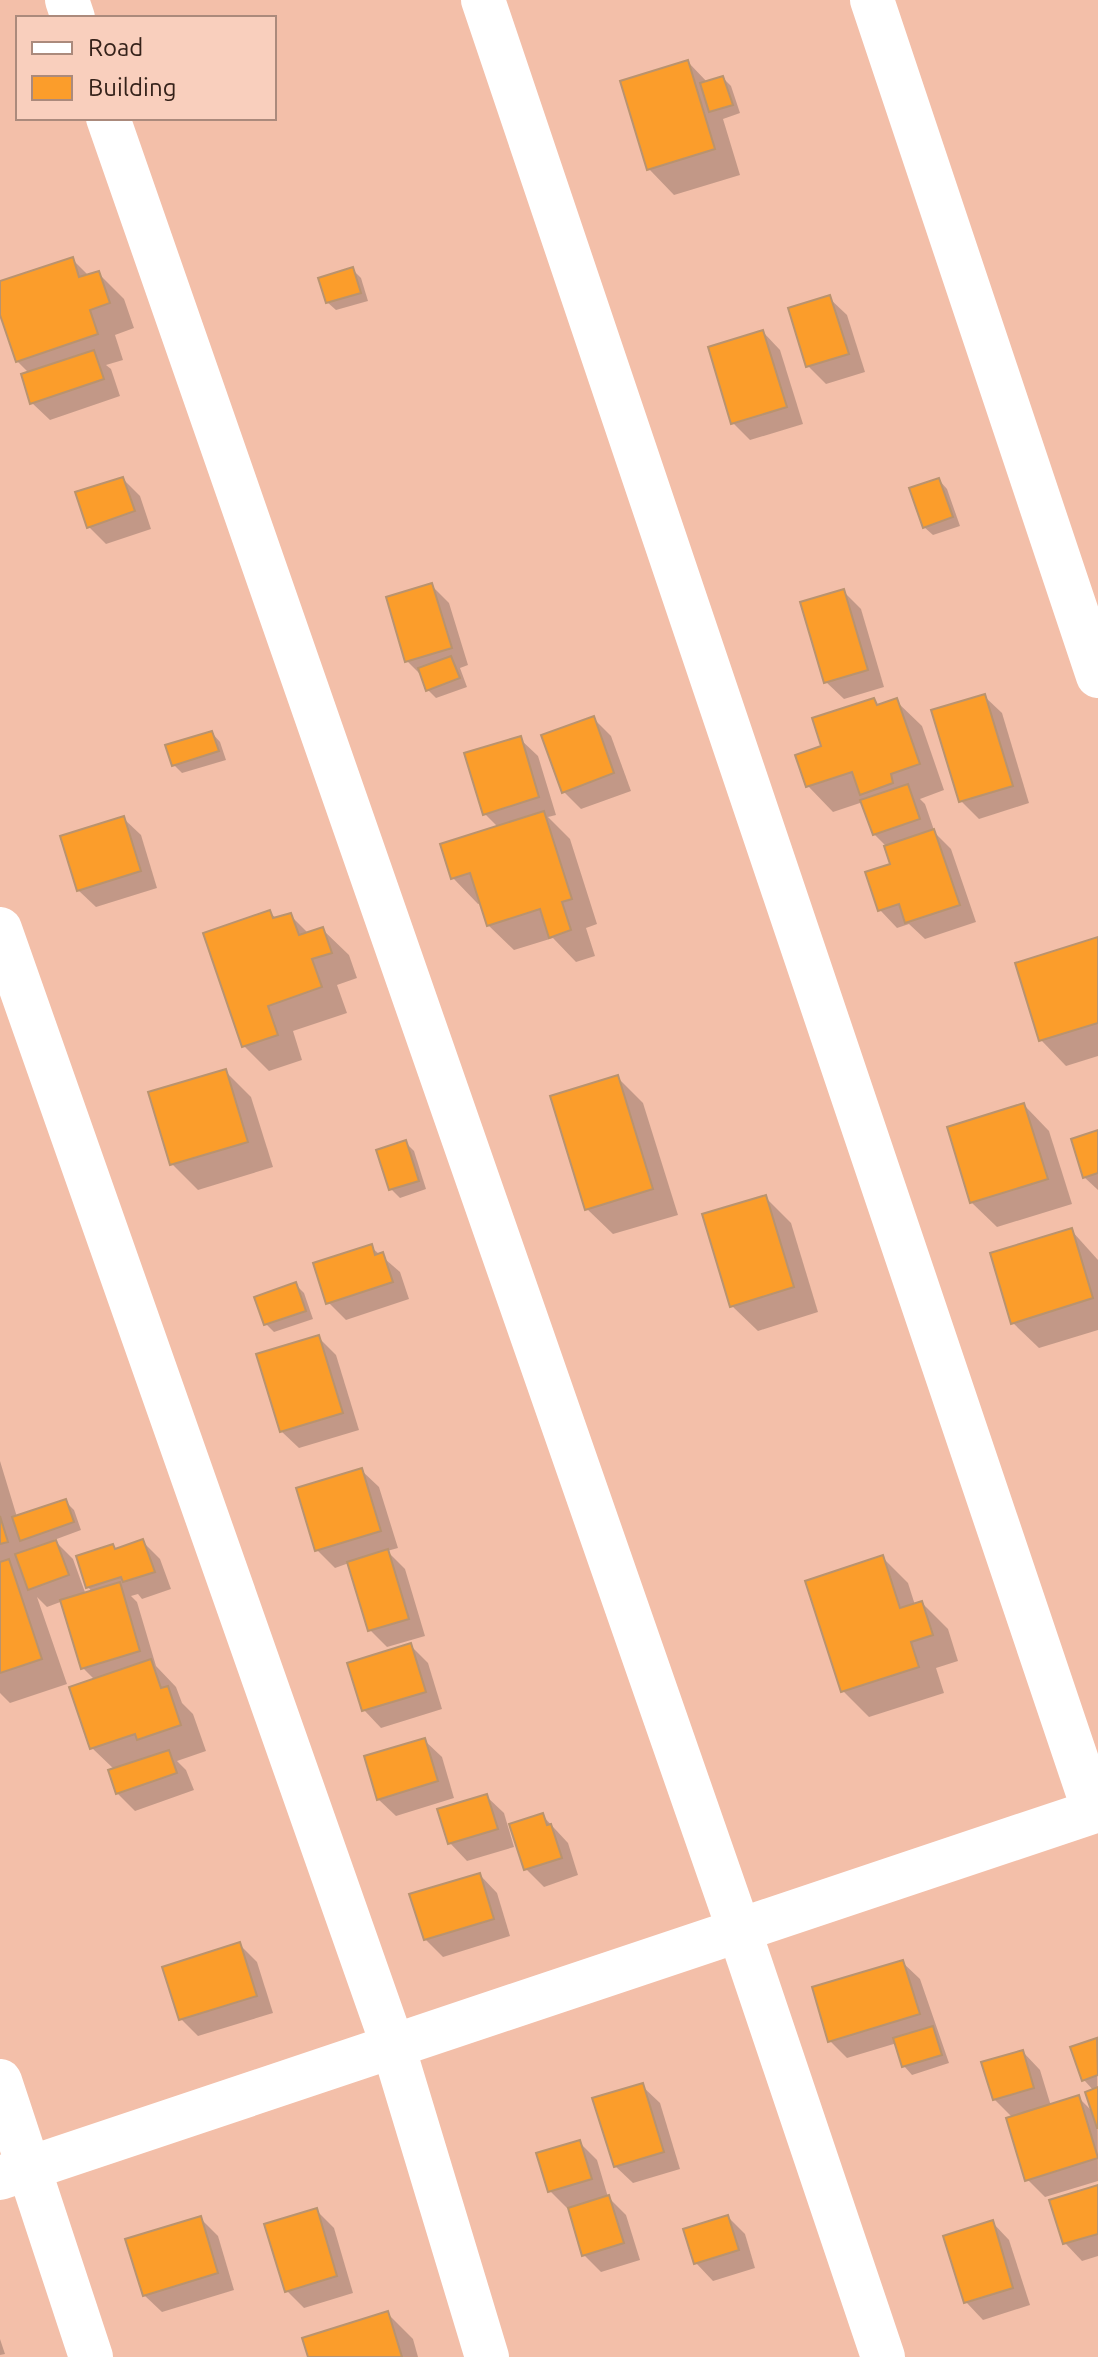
<svg xmlns="http://www.w3.org/2000/svg" width="1098" height="2357" font-family="Ubuntu,sans-serif">
<style>
.shadow{fill:#0003}
.building{fill:#fb9d2b;stroke:#b9936f;stroke-width:2}
.lines{fill:none;stroke-linecap:round;stroke-linejoin:round}
.minor{stroke:#fff;stroke-width:44}
</style>
<rect width="100%" height="100%" fill="#f3bfa9"/>
<g class="shadow">
<path d="M688,62L708,83L723,78L731,86L740,113L723,119L740,175L674,195L649,169Z"/>
<path d="M72,259L89,276L98,273L124,299L134,328L115,335L123,360L106,365L111,369L120,396L50,420L32,403L29,373L17,361L0,309V283Z"/>
<path d="M353,270L361,278L368,301L336,310L327,302Z"/>
<path d="M829,298L847,315L865,372L826,384L808,366Z"/>
<path d="M763,332L780,350L803,424L750,440L733,423Z"/>
<path d="M123,479L140,496L151,529L106,544L89,527Z"/>
<path d="M939,480L947,489L960,526L933,535L924,527Z"/>
<path d="M431,585L449,603L468,665L460,668L467,687L436,698L428,690L423,677L407,661Z"/>
<path d="M843,591L861,609L884,687L844,699L826,682Z"/>
<path d="M984,696L1002,713L1029,803L979,819L961,801Z"/>
<path d="M873,700L879,706L896,701L922,726L944,790L920,799L925,804L935,833L951,849L976,922L925,939L909,924L897,928L880,910L892,865L887,847L874,834L863,802L833,812L808,786L824,747Z"/>
<path d="M594,719L611,736L631,791L581,809L563,791Z"/>
<path d="M212,733L220,742L226,760L182,773L174,765Z"/>
<path d="M520,739L538,756L556,815L548,817L570,839L597,924L586,928L595,956L576,962L553,938L514,950L488,925L481,903L478,904L453,878L499,828L485,814Z"/>
<path d="M123,818L141,835L157,888L96,907L78,890Z"/>
<path d="M270,913L277,919L290,915L309,934L323,930L349,955L357,978L337,985L347,1013L293,1031L302,1060L269,1071L243,1045Z"/>
<path d="M1098,940V1056L1066,1066L1041,1040Z"/>
<path d="M225,1071L251,1097L273,1167L198,1190L172,1164Z"/>
<path d="M618,1078L643,1103L678,1215L613,1234L587,1209Z"/>
<path d="M1024,1105L1049,1131L1072,1204L997,1227L971,1202Z"/>
<path d="M1098,1133V1190L1084,1177Z"/>
<path d="M405,1142L414,1151L426,1189L400,1198L391,1189Z"/>
<path d="M765,1197L791,1223L818,1312L758,1331L732,1306Z"/>
<path d="M1071,1230L1098,1260V1330L1039,1348L1013,1323Z"/>
<path d="M371,1247L400,1272L409,1299L346,1320L328,1302Z"/>
<path d="M296,1285L304,1293L313,1319L274,1332L266,1324Z"/>
<path d="M318,1337L336,1355L359,1430L299,1448L281,1431Z"/>
<path d="M0,1461L17,1517L65,1501L74,1510L81,1530L54,1540L73,1559L86,1595L93,1593L88,1587L113,1546L117,1550L143,1542L160,1559L171,1589L142,1599L138,1594L131,1596L137,1602L156,1666L176,1687L182,1703L193,1714L206,1751L177,1761L186,1770L194,1790L135,1811L117,1793L115,1770L92,1748L95,1680L83,1668L63,1601L47,1607L37,1597L67,1684L10,1703L0,1693Z"/>
<path d="M361,1470L379,1487L398,1548L387,1551L405,1569L425,1636L387,1647L370,1630L349,1563L335,1568L317,1550Z"/>
<path d="M883,1558L908,1583L915,1605L922,1603L948,1629L958,1661L936,1668L944,1693L869,1717L843,1691L807,1582Z"/>
<path d="M410,1645L428,1663L442,1709L381,1728L364,1710Z"/>
<path d="M424,1740L442,1757L454,1798L396,1816L378,1799Z"/>
<path d="M486,1796L504,1813L514,1847L467,1861L450,1843Z"/>
<path d="M542,1815L568,1843L578,1875L544,1887L526,1869Z"/>
<path d="M480,1875L497,1893L510,1936L443,1957L425,1939Z"/>
<path d="M240,1945L257,1962L273,2013L198,2036L181,2019Z"/>
<path d="M902,1962L920,1979L949,2063L912,2075L904,2066L897,2043L847,2058L830,2041Z"/>
<path d="M1097,2040L1098,2181L1045,2197L1027,2179L1013,2118L994,2099L1023,2052L1040,2070L1051,2106L1079,2098L1094,2113V2091L1084,2080Z"/>
<path d="M642,2086L660,2103L680,2169L633,2183L615,2166Z"/>
<path d="M579,2142L597,2160L608,2197L626,2215L640,2260L601,2272L584,2255L570,2208H567L550,2191Z"/>
<path d="M1098,2187V2256L1082,2261L1065,2243Z"/>
<path d="M316,2210L334,2228L353,2293L304,2308L287,2291Z"/>
<path d="M728,2217L745,2234L755,2268L713,2281L696,2263Z"/>
<path d="M200,2218L218,2236L234,2290L162,2312L144,2295Z"/>
<path d="M992,2222L1009,2240L1030,2305L983,2320L966,2302Z"/>
<path d="M387,2313L413,2339L418,2357H310Z"/>
<path d="M0,2339L5,2354L0,2355Z"/>
</g>
<g class="building">
<path d="M688,60L715,149L647,170L620,81Z"/>
<path d="M723,76L733,105L709,112L700,83Z"/>
<path d="M73,257L79,277L99,271L110,303L90,310L98,334L16,362L0,315V281Z"/>
<path d="M353,267L361,293L326,303L318,278Z"/>
<path d="M830,295L849,354L806,367L788,308Z"/>
<path d="M763,330L787,407L731,424L708,347Z"/>
<path d="M94,350L104,379L30,404L21,374Z"/>
<path d="M123,477L135,511L87,528L75,492Z"/>
<path d="M939,478L953,517L923,528L909,488Z"/>
<path d="M432,583L452,648L405,662L386,597Z"/>
<path d="M844,589L868,670L824,683L800,602Z"/>
<path d="M451,656L460,678L426,691L418,668Z"/>
<path d="M985,694L1013,786L959,802L931,710Z"/>
<path d="M874,698L877,705L897,698L920,764L891,774L893,783L860,795L852,772L806,787L795,755L821,746L812,718Z"/>
<path d="M594,716L614,773L562,793L541,735Z"/>
<path d="M212,731L219,751L172,766L165,745Z"/>
<path d="M521,736L539,797L483,815L464,753Z"/>
<path d="M908,784L920,819L873,835L860,800Z"/>
<path d="M544,811L572,899L562,902L571,930L549,938L540,909L487,926L470,873L451,879L440,844Z"/>
<path d="M124,816L141,871L77,891L60,836Z"/>
<path d="M934,829L960,905L905,923L899,904L878,911L865,872L890,864L884,846Z"/>
<path d="M270,910L273,918L291,913L299,935L323,927L332,953L312,959L322,987L268,1006L278,1035L242,1047L203,933Z"/>
<path d="M1098,937V1023L1039,1041L1015,963Z"/>
<path d="M226,1069L248,1142L170,1165L148,1092Z"/>
<path d="M618,1075L653,1189L585,1210L550,1096Z"/>
<path d="M1024,1103L1048,1179L970,1203L947,1127Z"/>
<path d="M1098,1130V1173L1083,1178L1071,1139Z"/>
<path d="M406,1140L419,1181L389,1190L376,1150Z"/>
<path d="M766,1195L794,1287L730,1307L702,1214Z"/>
<path d="M1072,1228L1093,1298L1011,1324L990,1253Z"/>
<path d="M372,1244L375,1255L383,1252L393,1282L326,1304L313,1263Z"/>
<path d="M296,1282L306,1311L264,1325L254,1297Z"/>
<path d="M319,1335L343,1413L280,1432L256,1354Z"/>
<path d="M362,1468L381,1531L315,1551L296,1488Z"/>
<path d="M66,1499L74,1522L20,1541L12,1517Z"/>
<path d="M0,1516L8,1542L0,1544Z"/>
<path d="M143,1539L155,1572L123,1582L121,1577L86,1588L76,1556L113,1544L115,1549Z"/>
<path d="M56,1540L69,1575L28,1590L15,1554Z"/>
<path d="M388,1549L409,1619L368,1631L347,1562Z"/>
<path d="M883,1555L900,1608L922,1601L933,1635L911,1642L919,1667L841,1692L805,1581Z"/>
<path d="M9,1559L42,1659L0,1673V1562Z"/>
<path d="M120,1582L140,1651L81,1669L60,1600Z"/>
<path d="M411,1643L426,1692L362,1711L347,1663Z"/>
<path d="M151,1659L161,1688L168,1686L181,1725L137,1740L135,1734L90,1749L69,1687Z"/>
<path d="M425,1738L438,1781L377,1800L364,1756Z"/>
<path d="M169,1750L177,1773L116,1794L108,1770Z"/>
<path d="M487,1794L498,1829L448,1844L437,1809Z"/>
<path d="M543,1813L547,1825L551,1824L562,1858L524,1870L509,1824Z"/>
<path d="M480,1873L494,1919L424,1940L409,1894Z"/>
<path d="M240,1942L257,1996L179,2020L162,1967Z"/>
<path d="M903,1960L920,2014L828,2042L812,1987Z"/>
<path d="M933,2026L942,2055L902,2067L893,2038Z"/>
<path d="M1097,2038L1098,2075L1082,2081L1070,2047Z"/>
<path d="M1023,2050L1034,2088L993,2100L981,2062Z"/>
<path d="M643,2083L664,2152L614,2167L592,2098Z"/>
<path d="M1098,2087V2128H1097L1085,2092Z"/>
<path d="M1079,2095L1098,2158L1025,2181L1006,2118Z"/>
<path d="M580,2140L592,2179L548,2192L536,2153Z"/>
<path d="M1098,2185V2234L1063,2244L1049,2200Z"/>
<path d="M609,2195L624,2243L582,2256L568,2208Z"/>
<path d="M317,2208L337,2276L285,2292L264,2224Z"/>
<path d="M728,2215L739,2250L694,2264L683,2229Z"/>
<path d="M201,2216L218,2273L143,2296L125,2239Z"/>
<path d="M993,2220L1013,2288L964,2303L943,2236Z"/>
<path d="M388,2311L402,2357H308L302,2338Z"/>
</g>
<g class="lines">
<g class="minor">
<path d="M67,0L73,18"/>
<path d="M483,0L1094,1811"/>
<path d="M872,0L1098,676"/>
<path d="M108,118L739,1930L883,2357"/>
<path d="M0,929L393,2046L487,2357"/>
<path d="M0,2081L91,2357"/>
<path d="M0,2178L1098,1810"/>
</g>
</g>
<rect x="16" y="16" width="260" height="104" fill="#f9cfbd" stroke="#ab8a7c" stroke-width="2"/>
<rect x="32" y="42" width="40" height="12" fill="#ffffff" stroke="#ab8a7c" stroke-width="2"/>
<text x="88" y="56" font-size="24" fill="#35221a">Road</text>
<rect x="32" y="76" width="40" height="24" fill="#fb9d2b" stroke="#ab8a7c" stroke-width="2"/>
<text x="88" y="96" font-size="24" fill="#35221a">Building</text>
</svg>
